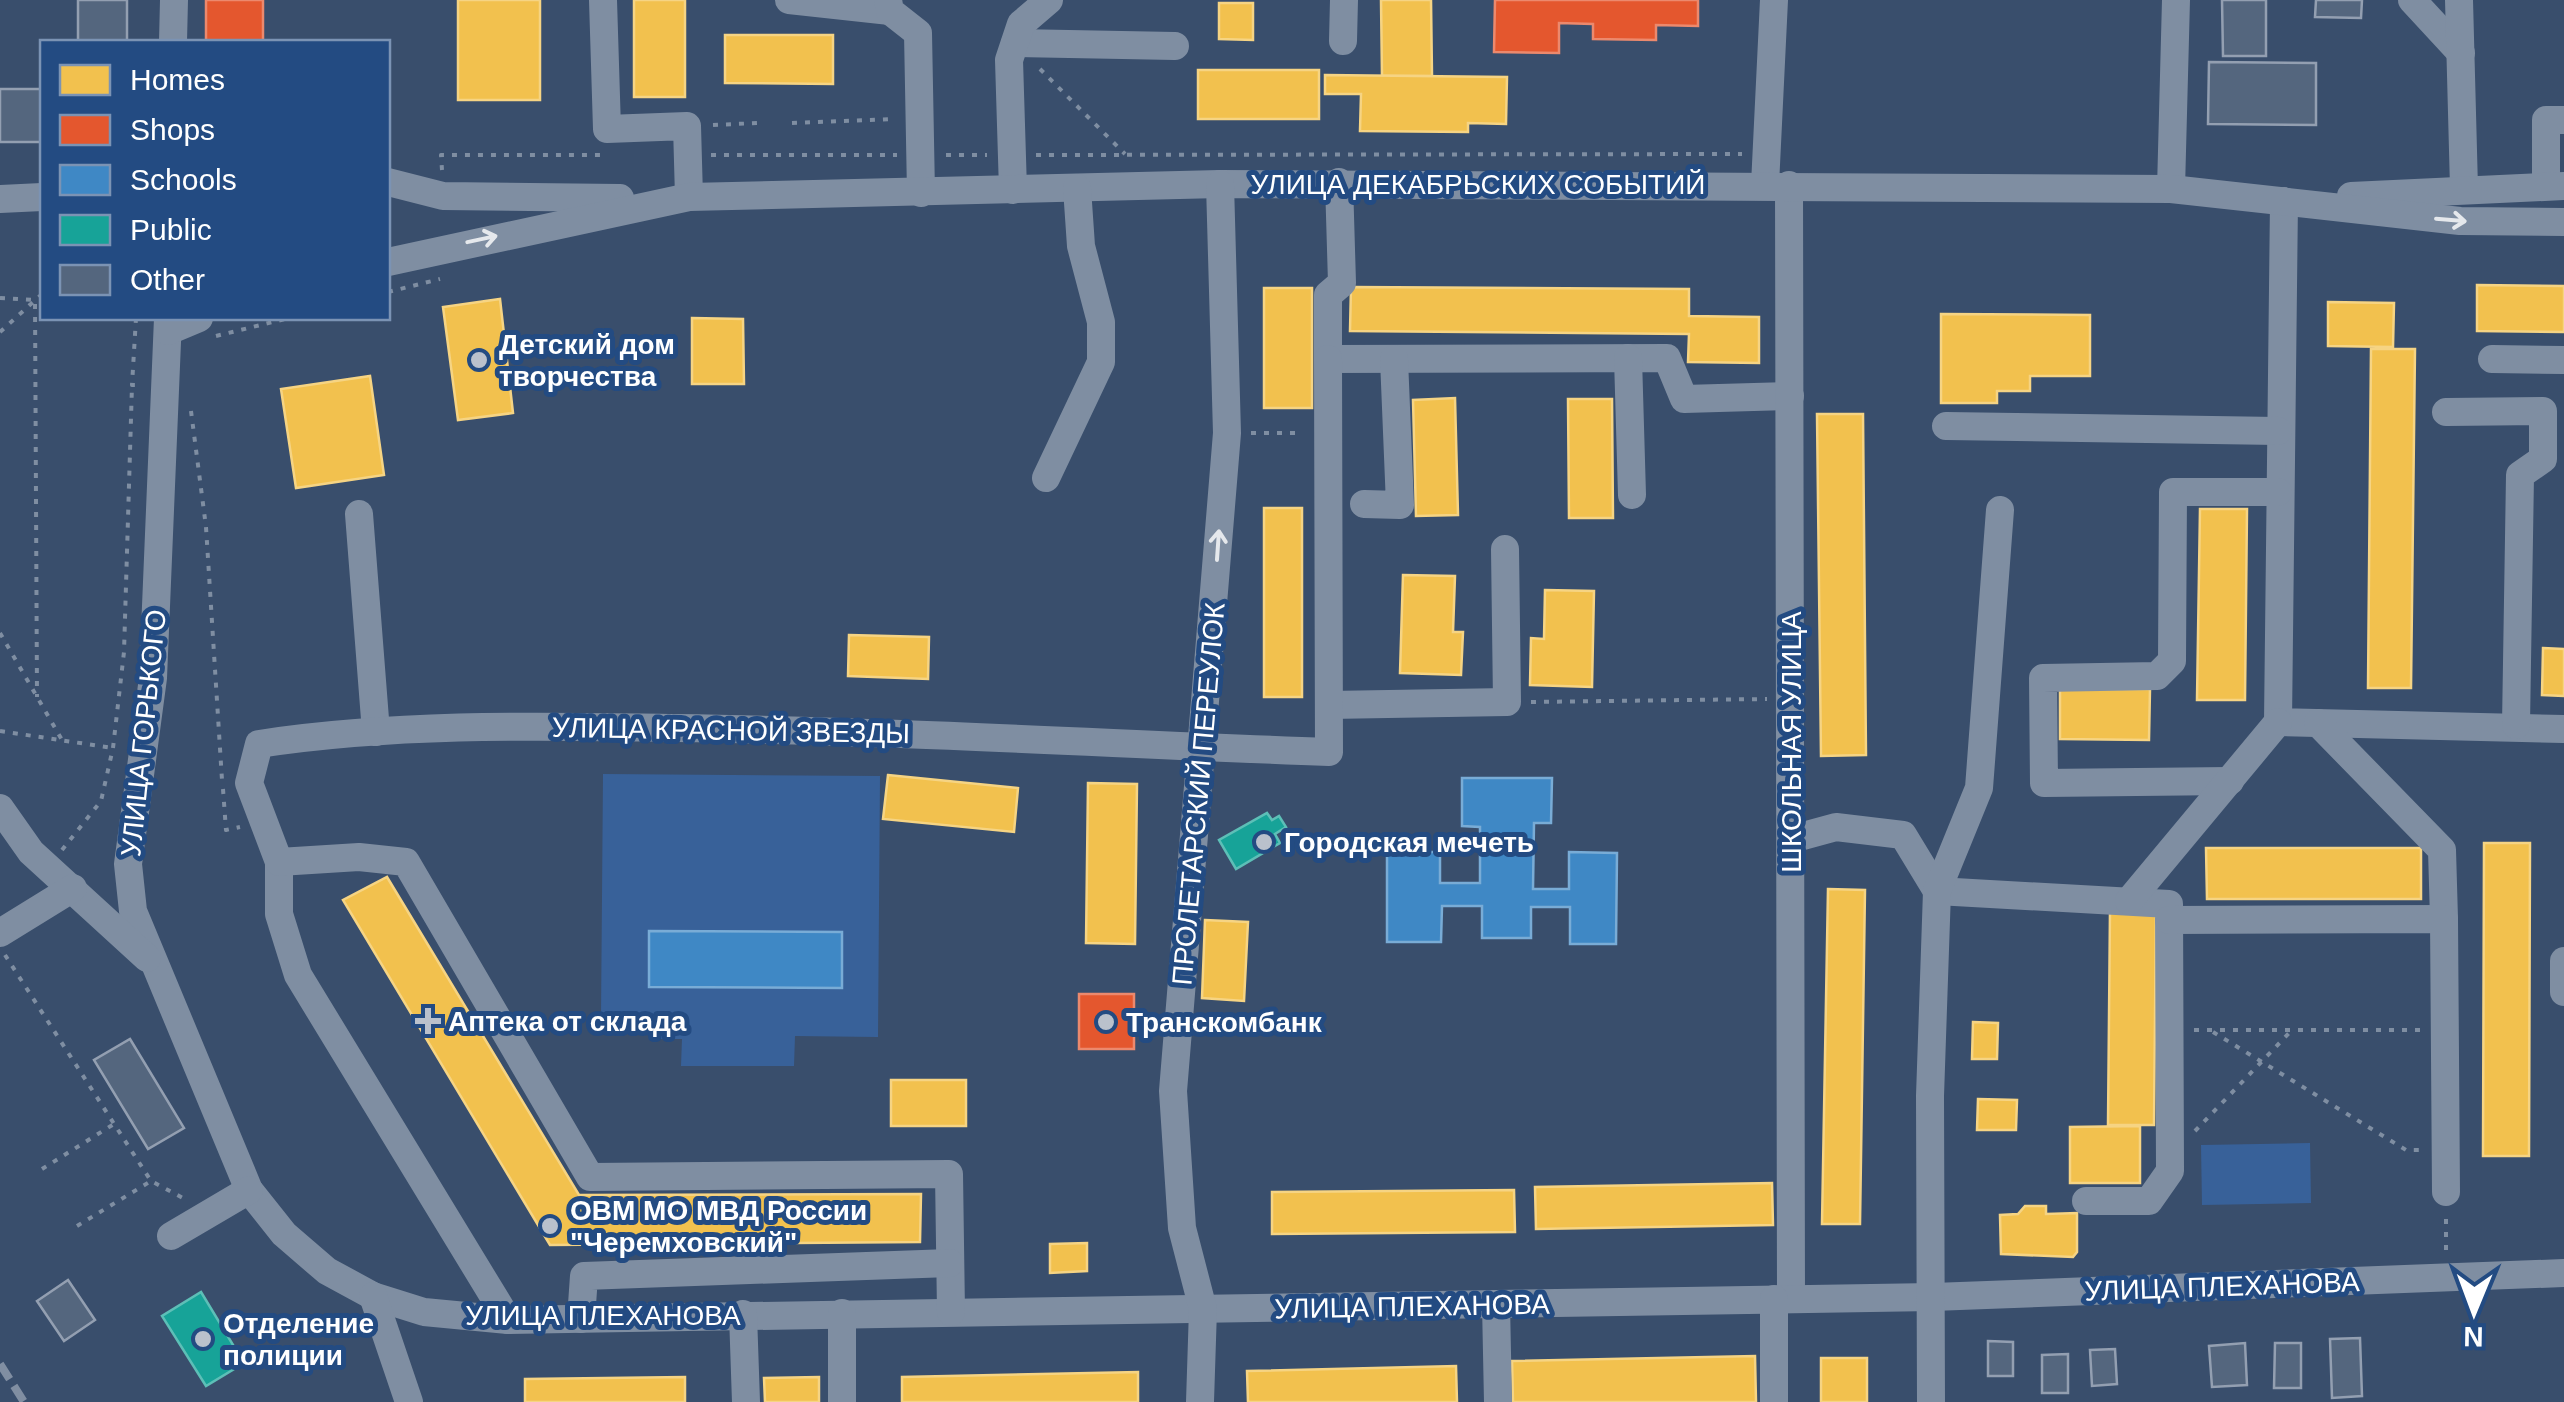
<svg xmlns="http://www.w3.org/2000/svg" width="2564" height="1402" font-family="Arial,sans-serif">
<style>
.green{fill:#386199}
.homes{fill:#f2c14e;stroke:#f6d483;stroke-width:2.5}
.shops{fill:#e4572e;stroke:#ec896d;stroke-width:2.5}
.schools{fill:#3f88c5;stroke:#79acd6;stroke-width:2.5}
.public{fill:#17a398;stroke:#5dbfb7;stroke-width:2.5}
.building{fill:#54667e;stroke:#939fb1;stroke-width:2.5}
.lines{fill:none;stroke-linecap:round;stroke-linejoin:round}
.path{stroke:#7f8ea2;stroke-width:4;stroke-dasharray:5 8;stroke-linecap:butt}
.minor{stroke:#7f8ea2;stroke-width:28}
.rail{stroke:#808ea2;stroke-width:8;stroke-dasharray:18 8;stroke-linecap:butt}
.oneway{stroke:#e5e8ec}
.poi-dot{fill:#bac1cc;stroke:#234b82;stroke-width:4}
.labels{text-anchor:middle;stroke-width:10;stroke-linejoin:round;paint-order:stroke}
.street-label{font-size:28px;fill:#fff;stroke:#234b82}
.poi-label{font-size:28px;font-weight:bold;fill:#fff;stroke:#234b82;text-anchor:start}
</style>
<rect width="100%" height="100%" fill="#394e6c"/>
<g class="green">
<path d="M603,774L880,776L878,1037L795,1036L794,1066H681L682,1039H655V1017H601Z"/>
<path d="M2310,1143L2311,1203L2202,1205L2201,1145Z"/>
</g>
<g class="homes">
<rect x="458" y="0" width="82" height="100"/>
<rect x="634" y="0" width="51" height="97"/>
<path d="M1381,0H1431L1432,76H1382Z"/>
<path d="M1219,3H1253V40L1219,39Z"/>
<path d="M725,35H833V84L725,83Z"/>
<rect x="1198" y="70" width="121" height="49"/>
<path d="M1325,75L1507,77L1506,124L1468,123V132L1360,131L1361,94H1325Z"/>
<path d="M2477,285L2564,286V332L2477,331Z"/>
<path d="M1351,287L1689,289V316L1759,317V363L1688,362L1689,334L1350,331Z"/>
<rect x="1264" y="288" width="48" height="120"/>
<path d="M500,299L513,413L458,420L443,307Z"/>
<path d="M2328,302L2394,303L2393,347L2328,346Z"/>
<path d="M1941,314L2090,315V376H2030V391H1997V403H1941Z"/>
<path d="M692,318L743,319L744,384H692Z"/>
<path d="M2371,349H2415L2411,688H2368Z"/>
<path d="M370,376L384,475L296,488L281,389Z"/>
<path d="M1455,398L1458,515L1416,516L1413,400Z"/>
<path d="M1568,399H1612L1613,518H1569Z"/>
<path d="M1817,414H1863L1866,755L1821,756Z"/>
<rect x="1264" y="508" width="38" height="189"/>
<path d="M2200,509H2247L2245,700H2197Z"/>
<path d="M1403,575L1455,576L1453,632H1463L1461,675L1400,673Z"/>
<path d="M1545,590L1594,591L1592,687L1530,685L1531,638L1544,639Z"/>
<path d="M849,635L929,637L928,679L848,676Z"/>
<path d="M2543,648L2564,649V696L2542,695Z"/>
<path d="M2060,689H2150L2149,740L2060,739Z"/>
<path d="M888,775L1018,788L1014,832L883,819Z"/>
<path d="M1088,783L1137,784L1135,944L1086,943Z"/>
<path d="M2484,843H2530L2529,1156H2483Z"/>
<path d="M2206,848H2421V899H2207Z"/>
<path d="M387,877L579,1195L921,1194L920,1242L550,1245L343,900Z"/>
<path d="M1828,889L1865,890L1860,1224H1822Z"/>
<path d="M2110,910H2156L2154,1125H2108Z"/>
<path d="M1205,920L1248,922L1244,1001L1202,998Z"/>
<path d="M1973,1022L1998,1023L1997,1059H1972Z"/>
<rect x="891" y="1080" width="75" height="46"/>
<path d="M1978,1099L2017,1100L2016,1130H1977Z"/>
<path d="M2140,1126V1183H2070V1127Z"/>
<path d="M1772,1183L1773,1225L1536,1229L1535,1187Z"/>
<path d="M1514,1190L1515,1232L1272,1234V1192Z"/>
<path d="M2025,1206H2046V1214L2077,1213V1252L2073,1257L2001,1254L2000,1215L2018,1214Z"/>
<path d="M1087,1243V1271L1050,1273V1244Z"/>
<path d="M1755,1356L1756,1402H1513L1512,1361Z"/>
<rect x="1821" y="1358" width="46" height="44"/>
<path d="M1456,1366L1457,1402H1248L1247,1371Z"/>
<path d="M1138,1372V1402H902V1377Z"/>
<path d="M685,1377V1402H525V1379Z"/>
<path d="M819,1377V1402H765L764,1378Z"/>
</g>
<g class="shops">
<rect x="206" y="0" width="57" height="42"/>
<path d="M1495,0H1698V26L1656,25V40L1593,39V24L1559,23V53L1494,52Z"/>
<rect x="1079" y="994" width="55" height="55"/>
</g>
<g class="schools">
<path d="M1462,778H1552L1551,823H1534L1533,889H1569V852L1617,853L1616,944H1570V907H1531V938H1482V906H1442L1441,942H1387V852H1440V883H1480V827L1462,826Z"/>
<path d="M649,931L842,932V988L649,987Z"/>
</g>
<g class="public">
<path d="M1267,813L1272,820L1279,816L1286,827L1275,834L1280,843L1236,869L1219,840Z"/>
<path d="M201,1292L244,1363L206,1386L162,1316Z"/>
</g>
<g class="building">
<rect x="78" y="0" width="49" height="42"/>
<path d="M2222,0H2266V56H2223Z"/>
<path d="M2316,0H2362L2361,18L2315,17Z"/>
<path d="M2209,62L2316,63V125L2208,124Z"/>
<rect x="0" y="89" width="42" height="53"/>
<path d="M130,1039L184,1128L148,1149L94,1060Z"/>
<path d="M68,1280L95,1320L64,1341L37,1301Z"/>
<path d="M2360,1338L2362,1396L2332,1398L2330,1339Z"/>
<path d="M1988,1341L2013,1342V1376H1988Z"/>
<path d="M2245,1343L2247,1385L2212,1387L2209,1346Z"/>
<path d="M2275,1343H2301V1388H2274Z"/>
<path d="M2115,1349L2117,1384L2092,1386L2090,1350Z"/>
<path d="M2068,1354V1393H2042V1355Z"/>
</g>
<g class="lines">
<g class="path">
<path d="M1040,69L1125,154"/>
<path d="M792,123L895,119"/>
<path d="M713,125L758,123"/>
<path d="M711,155H897"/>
<path d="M946,155H987"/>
<path d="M1036,155L1742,154"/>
<path d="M442,170L441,155H602"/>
<path d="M388,292L440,279"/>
<path d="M0,298L35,300L37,697"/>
<path d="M136,318L132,385H139"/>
<path d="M0,332L42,294"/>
<path d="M216,336L289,318"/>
<path d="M191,411L206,527L222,780"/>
<path d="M1251,433H1302"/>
<path d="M0,633L62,740"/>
<path d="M1531,702L1767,699"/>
<path d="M0,731L113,748"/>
<path d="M223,789L226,830L240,827"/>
<path d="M62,850L101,801L113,748L124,652L132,385"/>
<path d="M5,955L151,1181L183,1198"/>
<path d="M2194,1030H2420"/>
<path d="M2213,1032L2406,1150H2420"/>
<path d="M2195,1131L2292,1030"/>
<path d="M42,1169L114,1124"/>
<path d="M77,1226L151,1181"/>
<path d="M2446,1250V1215"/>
</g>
<g class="minor">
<path d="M603,0L607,129L687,126L689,197"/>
<path d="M789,0L890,11"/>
<path d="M888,0L890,11L918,33L921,193"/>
<path d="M2412,0L2461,53"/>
<path d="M2459,0L2464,188"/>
<path d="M1343,41L1344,0"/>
<path d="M173,42L174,0"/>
<path d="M1015,43L1175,46"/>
<path d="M388,182L443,196L620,198"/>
<path d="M1339,182L1342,283L1328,295V359L1667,358L1684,399L1790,396"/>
<path d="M1765,185L1774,0"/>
<path d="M1789,185L1791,1299"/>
<path d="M2546,186V120H2564"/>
<path d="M2171,189L2176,0"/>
<path d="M1013,190L1009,60L1021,24L1049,0"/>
<path d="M2351,196L2564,186"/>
<path d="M0,199L42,197"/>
<path d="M2284,201L2278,722L2564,729"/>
<path d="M388,262L689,197L1220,184L2171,189L2460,221L2564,222"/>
<path d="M168,318L153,678L128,864L133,911L249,1190L284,1234L327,1271L373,1296L424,1312L508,1320L1933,1297L2564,1273"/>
<path d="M168,331L199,318"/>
<path d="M1628,358L1632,495"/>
<path d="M2492,359L2564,360"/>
<path d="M2446,412L2543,411V459L2520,475L2516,725"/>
<path d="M1946,426L2278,431"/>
<path d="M1046,478L1101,362V322L1081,246L1077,188"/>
<path d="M1364,504L1400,505L1394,359"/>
<path d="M359,514L376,732"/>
<path d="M1329,705L1507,702L1505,549"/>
<path d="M2318,723L2442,850L2444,919"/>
<path d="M2230,781L2044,783L2043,678L2157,676L2172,661L2173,492H2278"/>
<path d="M0,808L31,852L147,958"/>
<path d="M1792,839L1836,827L1903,835L1937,891L2169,904L2170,1171L2149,1201H2086"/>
<path d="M279,862V914L298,975L508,1320"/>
<path d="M2129,901L2278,722"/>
<path d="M2169,920L2444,919L2446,1192"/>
<path d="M0,933L73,888"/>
<path d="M2564,961V992"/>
<path d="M171,1236L249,1190"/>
<path d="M373,1296L409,1402"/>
<path d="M1496,1304L1498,1402"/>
<path d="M951,1312L949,1174L590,1177L406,862L359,857L279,862L249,783L259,744C397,723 537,726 676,728C894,731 1112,744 1329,752L1328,359"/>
<path d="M743,1314L746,1402"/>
<path d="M581,1319L584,1276L950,1263"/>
<path d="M842,1402V1313"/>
<path d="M1200,1402L1203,1309L1182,1228L1173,1091L1227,433L1220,184"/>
<path d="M1774,1402V1299"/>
<path d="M1931,1402L1930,1096L1937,891L1979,788L2000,510"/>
</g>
<path class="rail" d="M0,1364L24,1402"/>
</g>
<defs><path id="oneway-shaft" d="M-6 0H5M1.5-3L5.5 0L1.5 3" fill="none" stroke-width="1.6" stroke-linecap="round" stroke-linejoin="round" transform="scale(2.5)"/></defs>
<g class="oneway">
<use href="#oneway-shaft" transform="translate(2451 220) rotate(5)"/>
<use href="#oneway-shaft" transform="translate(482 239) rotate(-12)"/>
<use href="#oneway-shaft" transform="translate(1218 545) rotate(-86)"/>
</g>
<g class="poi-dot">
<circle cx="479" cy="360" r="10"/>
<circle cx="1264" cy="842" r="10"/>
<path d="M423 1006h10v10h10v10h-10v10h-10v-10h-10v-10h10z"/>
<circle cx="1106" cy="1022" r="10"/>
<circle cx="550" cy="1226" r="10"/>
<circle cx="203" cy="1339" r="10"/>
</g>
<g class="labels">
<g class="street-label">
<text x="1478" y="194">УЛИЦА ДЕКАБРЬСКИХ СОБЫТИЙ</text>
<text transform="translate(731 730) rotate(1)" y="10">УЛИЦА КРАСНОЙ ЗВЕЗДЫ</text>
<text transform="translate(143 733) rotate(-84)" y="10">УЛИЦА ГОРЬКОГО</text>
<text transform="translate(1791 742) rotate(-90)" y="10">ШКОЛЬНАЯ УЛИЦА</text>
<text transform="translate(1198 794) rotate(-85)" y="10">ПРОЛЕТАРСКИЙ ПЕРЕУЛОК</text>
<text transform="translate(2222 1286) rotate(-2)" y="10">УЛИЦА ПЛЕХАНОВА</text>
<text transform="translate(1412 1306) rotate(-1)" y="10">УЛИЦА ПЛЕХАНОВА</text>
<text x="603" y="1325">УЛИЦА ПЛЕХАНОВА</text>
</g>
<g class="poi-label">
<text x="499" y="354">Детский дом<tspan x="499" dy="32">творчества</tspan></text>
<text x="1284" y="852">Городская мечеть</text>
<text x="448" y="1031">Аптека от склада</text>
<text x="1126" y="1032">Транскомбанк</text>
<text x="570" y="1220">ОВМ МО МВД России<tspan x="570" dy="32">"Черемховский"</tspan></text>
<text x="223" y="1333">Отделение<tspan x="223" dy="32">полиции</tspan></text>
</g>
</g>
<rect x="40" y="40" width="350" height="280" fill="#234b82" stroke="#7b93b4" stroke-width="2.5"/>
<rect x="60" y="65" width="50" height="30" fill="#f2c14e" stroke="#7b93b4" stroke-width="2.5"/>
<text x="130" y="90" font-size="30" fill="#ffffff">Homes</text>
<rect x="60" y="115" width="50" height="30" fill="#e4572e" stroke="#7b93b4" stroke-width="2.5"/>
<text x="130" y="140" font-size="30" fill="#ffffff">Shops</text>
<rect x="60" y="165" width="50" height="30" fill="#3f88c5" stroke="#7b93b4" stroke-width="2.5"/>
<text x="130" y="190" font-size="30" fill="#ffffff">Schools</text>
<rect x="60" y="215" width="50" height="30" fill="#17a398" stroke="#7b93b4" stroke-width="2.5"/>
<text x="130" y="240" font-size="30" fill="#ffffff">Public</text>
<rect x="60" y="265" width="50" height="30" fill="#54667e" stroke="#7b93b4" stroke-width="2.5"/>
<text x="130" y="290" font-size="30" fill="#ffffff">Other</text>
<g transform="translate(2474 1312) rotate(181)" stroke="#234b82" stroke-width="8" paint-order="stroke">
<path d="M0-8L18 38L0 25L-18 38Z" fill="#ffffff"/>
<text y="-15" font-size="28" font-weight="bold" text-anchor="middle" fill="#ffffff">N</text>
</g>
</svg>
